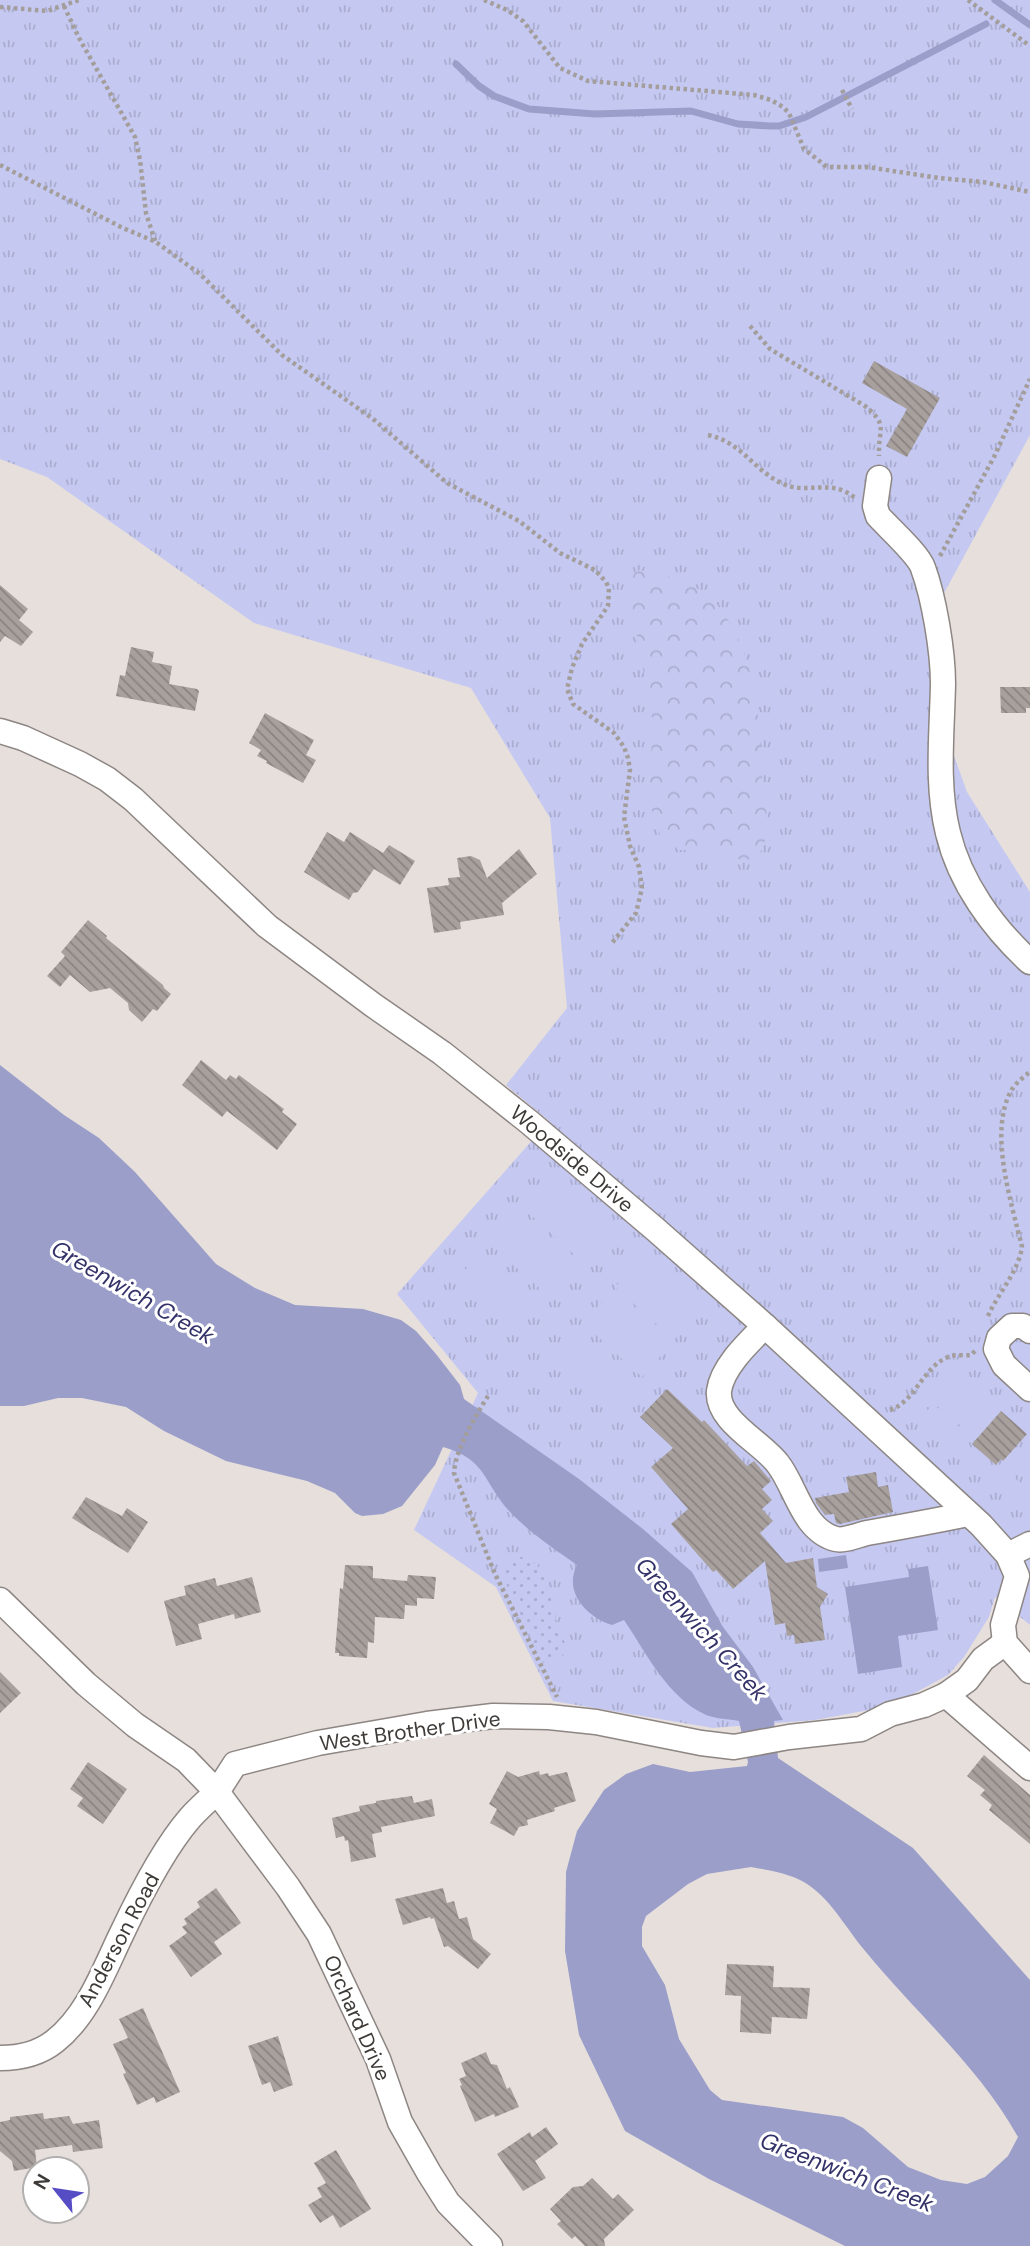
<svg xmlns="http://www.w3.org/2000/svg" width="1030" height="2246" font-family="'DM Sans',sans-serif">
<style>
.grass{fill:url(#grass-tufts)}
.forest{fill:url(#forest-crowns)}
.park{fill:url(#park-dots)}
.pitch{fill:#c5c9f2}
.water{fill:#9a9ec9;fill-rule:evenodd}
.lines{fill:none;stroke-linecap:round;stroke-linejoin:round}
.stream{stroke:#9a9ec9;stroke-width:7}
.building{fill:url(#building-back-hatch)}
.minor-casing{stroke:#8d8683;stroke-width:27}
.path{stroke:#a39d9b;stroke-width:4.5;stroke-dasharray:3.5 3.5;stroke-linecap:butt}
.minor{stroke:#fff;stroke-width:24}
.labels{text-anchor:middle;stroke-width:6;stroke-linejoin:round;paint-order:stroke}
.street-label{font-size:21px;fill:#3d3a38;stroke:#fff}
.water-label{font-size:23px;font-style:italic;fill:#333269;stroke:#fff}
</style>
<defs>
<pattern id="grass-tufts" width="24" height="20" patternUnits="userSpaceOnUse" patternTransform="scale(1.75)"><rect width="24" height="20" fill="#c5c9f2"/><path d="M3 7l-1-3M5 7V3M7 7l1-3M15 17l-1-3M17 17v-4M19 17l1-3" fill="none" stroke="#aaadd0"/></pattern>
<pattern id="forest-crowns" width="20" height="18" patternUnits="userSpaceOnUse" patternTransform="scale(1.75)"><rect width="20" height="18" fill="#c5c9f2"/><path d="M2 6a3 3 0 1 1 6 0M12 15a3 3 0 1 1 6 0" fill="none" stroke="#aaadd0"/></pattern>
<pattern id="park-dots" width="8" height="8" patternUnits="userSpaceOnUse" patternTransform="scale(1.75)"><rect width="8" height="8" fill="#c5c9f2"/><path d="M2 2h.1M6 6h.1" fill="none" stroke="#aaadd0" stroke-width="1.8" stroke-linecap="round"/></pattern>
<pattern id="building-back-hatch" width="6" height="6" patternUnits="userSpaceOnUse" patternTransform="scale(1.75)"><rect width="6" height="6" fill="#a8a09d"/><path d="M-1 5l2 2M0 0l6 6M5-1l2 2" fill="none" stroke="#8a8381"/></pattern>
</defs>
<rect width="100%" height="100%" fill="#e7dfdc"/>
<path class="grass" d="M0,0H1030V435L943,595L953,753L967,792L1030,892V1625L995,1597L989,1617L964,1657L948,1675L891,1706L815,1720L713,1728L553,1701L496,1587L414,1530L478,1393L397,1294L549,1121L506,1085L567,1008L550,818L471,688L254,623L47,477L0,459Z"/>
<path class="forest" d="M636,570C658,572 695,583 711,598C760,649 760,729 763,796C764,806 769,817 768,827C768,837 761,849 758,858L742,860L708,850H679L661,837L649,802V763L653,740V723L637,636L630,615L627,591Z"/>
<path class="park" d="M517,1556C548,1563 549,1586 554,1612C557,1625 563,1637 567,1649L562,1657L550,1665L544,1664L501,1573Z"/>
<g class="pitch">
<path d="M547,1179L605,1233L581,1261L522,1207Z"/>
<path d="M514,1215L573,1269L548,1296L489,1243Z"/>
<path d="M482,1251L541,1305L516,1332L457,1279Z"/>
<path d="M640,1259L699,1313L674,1340L615,1287Z"/>
<path d="M607,1296L666,1350L642,1377L583,1323Z"/>
<path d="M574,1332L633,1386L608,1413L550,1359Z"/>
<path d="M957,1377L990,1406L976,1421L944,1392Z"/>
<path d="M933,1404L966,1433L952,1448L920,1419Z"/>
<path d="M1008,1472L1030,1492V1513L1027,1517L994,1487Z"/>
</g>
<g class="water">
<path d="M0,1065L64,1115L99,1138L135,1172L216,1264L255,1288L295,1305L363,1309L401,1320L416,1331L436,1354L460,1385L464,1399L579,1479L643,1529L692,1572L723,1627L753,1667L783,1720L774,1721L778,1758L913,1848L1030,1980V2246H845L709,2179L625,2131L579,2035L565,1951L566,1872L577,1831L604,1790L626,1774L653,1764L690,1772L747,1766L748,1762L739,1721C729,1719 716,1719 706,1715C667,1697 647,1654 624,1620L612,1625C587,1617 563,1592 577,1565C553,1548 533,1535 512,1514C483,1485 489,1460 443,1447L435,1465L402,1506L383,1514L362,1516L355,1513L335,1493L307,1481L226,1461L164,1431L126,1407L82,1398H58L24,1406H0ZM751,1867C768,1870 787,1873 802,1881C830,1896 846,1929 866,1952C916,2013 980,2068 1018,2137L1008,2156L985,2177L967,2184L941,2180L908,2167L863,2128L843,2117L722,2100L710,2090L679,2039L665,1985L642,1946V1927L646,1916L688,1884L707,1874Z"/>
<path d="M846,1555L848,1568L819,1572L818,1559Z"/>
<path d="M928,1566L938,1630L898,1636L902,1667L858,1674L845,1587L909,1577L908,1569Z"/>
</g>
<g class="lines">
<g class="stream">
<path d="M995,0L1030,25"/>
<path d="M456,64L479,86L494,96L529,109L595,114L691,111L738,124L770,126H779L806,117L986,24"/>
</g>
</g>
<g class="building">
<path d="M874,361L940,398L907,457L886,446L907,409L862,383Z"/>
<path d="M0,585L28,609L19,620L33,632L21,646L5,636L0,642Z"/>
<path d="M131,647L154,652L152,662L172,666L169,684L197,689L199,691L195,711L116,696L120,675L125,676Z"/>
<path d="M1000,687H1030V708H1026V713H1001Z"/>
<path d="M265,713L314,740L306,755L316,760L303,783L266,763L267,761L257,756L261,750L249,743Z"/>
<path d="M327,832L344,842L350,832L383,853L389,845L415,861L400,885L374,869L358,892L353,893L349,900L304,872Z"/>
<path d="M519,849L537,874L502,903L504,915L460,922L461,929L434,933L427,888L449,885L448,878L460,877L457,858L471,856L480,860L487,878Z"/>
<path d="M88,920L107,936L106,938L163,985L164,988L171,994L157,1011L153,1009L142,1022L129,1010L128,1003L110,988L90,992L70,975L60,987L47,976L65,956L61,952Z"/>
<path d="M201,1060L226,1080L230,1075L236,1079L239,1075L284,1109L282,1112L297,1124L277,1150L227,1111L222,1117L182,1085Z"/>
<path d="M667,1389L702,1422L704,1420L747,1466L754,1461L771,1481L762,1489L772,1500L762,1509L773,1521L760,1533L786,1563L813,1558L817,1587L828,1594L820,1607L825,1640L795,1644L794,1635L787,1636L785,1623L775,1625L765,1561L733,1589L716,1570L713,1572L671,1524L688,1509L651,1467L673,1448L640,1417Z"/>
<path d="M1001,1411L1027,1434L1003,1461L1001,1459L996,1465L972,1444Z"/>
<path d="M876,1472L878,1487L888,1485L893,1512L840,1524L836,1523L834,1514L825,1515L816,1503L815,1498L849,1492L846,1477Z"/>
<path d="M86,1497L122,1516L127,1508L148,1522L128,1553L72,1518Z"/>
<path d="M345,1565L373,1566V1578L407,1581L408,1575L436,1577L434,1599L417,1598V1606L405,1605L404,1619L375,1617L374,1643L368,1642L367,1658L339,1656V1653H335L340,1588L343,1589Z"/>
<path d="M252,1577L261,1612L235,1619L234,1614L198,1624L202,1639L176,1646L164,1601L186,1595L184,1586L215,1578L217,1586Z"/>
<path d="M0,1672L21,1693L0,1713Z"/>
<path d="M984,1755L1030,1795V1844L989,1810L992,1805L980,1795L985,1790L967,1776Z"/>
<path d="M88,1762L127,1789L103,1824L77,1806L83,1798L70,1789Z"/>
<path d="M507,1771L518,1777L539,1771L540,1775L548,1773L549,1776L567,1772L576,1801L554,1808L555,1811L527,1820L528,1825L519,1827L514,1836L490,1823L497,1809L489,1804Z"/>
<path d="M412,1796L414,1803L432,1799L435,1816L381,1827L382,1832L372,1834L376,1857L351,1862L348,1840L345,1841L344,1836L336,1838L332,1818L360,1811L359,1806L376,1803V1801Z"/>
<path d="M216,1888L241,1923L214,1942L222,1954L191,1977L169,1946L187,1933L182,1927L187,1924L184,1919L200,1907L197,1902Z"/>
<path d="M443,1888L447,1903L454,1901L459,1919L467,1917L473,1939L491,1954L478,1969L448,1946L444,1947L434,1918L431,1919L430,1917L403,1925L395,1899Z"/>
<path d="M727,1964L774,1966L773,1987L810,1988L807,2019L772,2017L771,2034L740,2032L741,1996L725,1995Z"/>
<path d="M143,2008L180,2092L156,2103L154,2097L137,2105L123,2074L126,2073L113,2044L128,2038L119,2019Z"/>
<path d="M278,2036L293,2085L274,2092L270,2082L262,2085L248,2046Z"/>
<path d="M486,2052L491,2064L497,2065L507,2089L510,2087L519,2107L495,2117L494,2114L475,2122L460,2086L462,2085L459,2079L466,2076L461,2063Z"/>
<path d="M43,2113L44,2119L69,2116L73,2124L99,2120L103,2148L73,2152L72,2145L35,2150L37,2167L14,2171L12,2161L0,2151V2122L10,2120V2117Z"/>
<path d="M546,2127L558,2144L535,2161L546,2178L523,2191L497,2154L530,2132L532,2137Z"/>
<path d="M336,2150L371,2209L340,2228L333,2215L320,2223L308,2205L322,2197L317,2188L326,2183L314,2163Z"/>
<path d="M592,2178L613,2199L618,2194L634,2210L604,2239L605,2246H585L575,2236L572,2239L557,2224L561,2221L550,2209L573,2187L583,2186Z"/>
</g>
<g class="lines">
<g class="minor-casing">
<g id="minor">
<path d="M879,478L875,506L878,516C888,527 919,555 923,568C934,598 943,651 943,684C942,733 936,785 948,833C960,883 993,928 1030,962"/>
<path d="M0,731L23,738L80,764L107,779L133,799L267,926L373,1005L442,1053L529,1122L655,1229L765,1326L981,1525L1008,1555L1017,1576L1003,1625L1005,1643L1030,1671"/>
<path d="M765,1326C749,1342 722,1367 719,1391C716,1421 763,1443 778,1464C796,1487 803,1531 836,1539C844,1541 858,1535 867,1533C901,1527 934,1521 968,1514"/>
<path d="M1030,1331L1023,1326H1012L999,1338L996,1349L1004,1365L1030,1389"/>
<path d="M1008,1555L1030,1544"/>
<path d="M0,1600L86,1684L135,1725L186,1760L217,1792L235,1764L318,1743L427,1724L493,1716L549,1717L596,1722L701,1743L734,1747L789,1737L861,1729L890,1714L924,1705L946,1695L967,1680L983,1659L1005,1643"/>
<path d="M946,1695L1030,1768"/>
<path d="M0,2058C19,2058 39,2054 55,2041C88,2015 104,1970 122,1933C139,1897 164,1848 190,1818C198,1809 208,1800 217,1792L288,1887L319,1934L378,2059L400,2122L429,2173L448,2203L490,2246"/>
</g>
</g>
<g class="path">
<path d="M484,0L507,10L523,21L560,68L588,81L754,95L771,100L783,107L789,113L804,149L827,167H867L939,178L983,182L1030,192"/>
<path d="M968,0L1030,46"/>
<path d="M64,6L79,38L135,137L140,160L146,213L155,241"/>
<path d="M0,7L47,11L79,0"/>
<path d="M842,90L852,109"/>
<path d="M0,165L123,228L156,242L200,274L282,355L372,418L447,483L519,521L560,553L595,570L606,582L609,588L608,606L582,644L572,668L567,689L573,704L614,733L624,747L628,758L630,770L624,817L630,846L639,867L642,888L636,913L612,943"/>
<path d="M750,326L770,349L865,406C889,426 878,427 879,456"/>
<path d="M708,435C741,442 753,469 781,483C807,496 830,477 855,498"/>
<path d="M940,556L994,457L1030,379"/>
<path d="M988,1316C998,1293 1018,1273 1022,1247C1012,1204 988,1133 1011,1091C1015,1084 1023,1077 1030,1072"/>
<path d="M488,1396C476,1415 455,1450 454,1473L495,1574L557,1697"/>
<path d="M890,1410C916,1401 922,1368 948,1357C955,1354 964,1356 971,1355L976,1350"/>
</g>
<use href="#minor" class="minor"/>
</g>
<g class="labels">
<g class="street-label">
<text transform="translate(572 1159) rotate(40)" y="7">Woodside Drive</text>
<text transform="translate(410 1731) rotate(-8)" y="7">West Brother Drive</text>
<text transform="translate(119 1940) rotate(-62)" y="7">Anderson Road</text>
<text transform="translate(357 2018) rotate(66)" y="7">Orchard Drive</text>
</g>
<g class="water-label">
<text transform="translate(133 1292) rotate(30)" y="8">Greenwich Creek</text>
<text transform="translate(702 1629) rotate(48)" y="8">Greenwich Creek</text>
<text transform="translate(847 2172) rotate(21)" y="8">Greenwich Creek</text>
</g>
</g>
<g transform="translate(56 2190) rotate(300)"><circle r="33" fill="#ffffff" stroke="#b1b0af" stroke-width="2"/>
<path d="M0-5L12 26L0 18L-12 26Z" fill="#564cc4"/>
<text y="-10" font-size="19" font-weight="bold" text-anchor="middle" fill="#3d3a38">N</text>
</g>
</svg>
